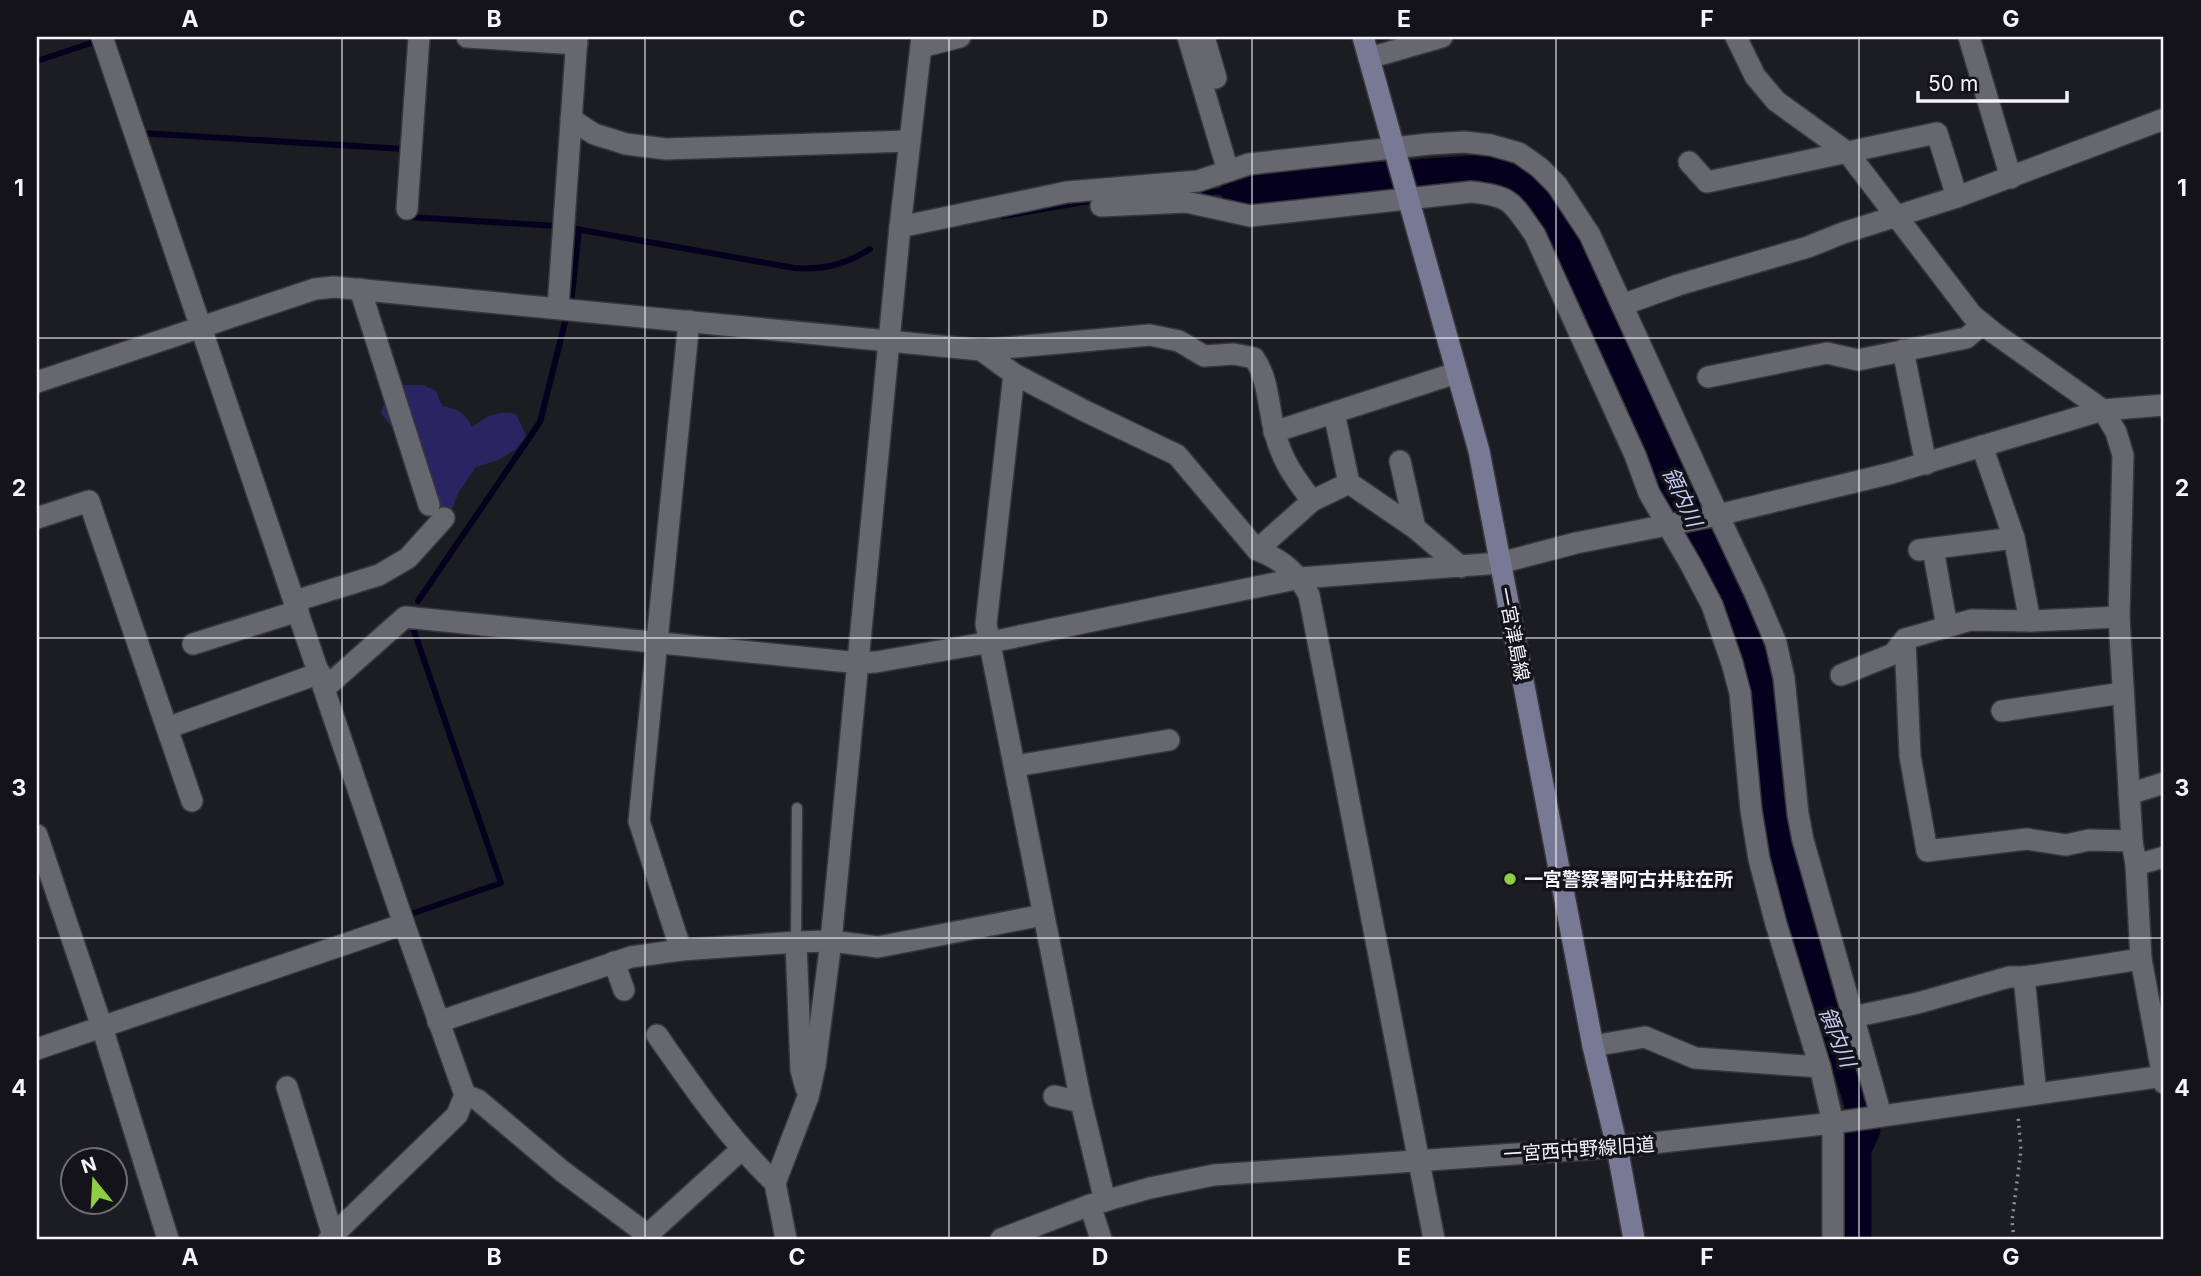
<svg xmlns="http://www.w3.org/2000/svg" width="2201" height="1276" font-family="Inter,'Noto Sans JP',sans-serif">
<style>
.green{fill:#292562}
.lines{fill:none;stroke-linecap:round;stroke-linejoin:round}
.stream{stroke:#04001e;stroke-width:6}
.river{stroke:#04001e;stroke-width:35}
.service-casing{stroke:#36363b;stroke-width:13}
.minor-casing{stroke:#36363b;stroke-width:24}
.tertiary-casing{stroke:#36363b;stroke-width:24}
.secondary-casing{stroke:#36363b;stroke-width:24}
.path{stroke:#8e8e94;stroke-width:3.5;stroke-dasharray:2 5;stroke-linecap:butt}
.service{stroke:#66676f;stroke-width:10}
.minor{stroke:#66676f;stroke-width:21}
.tertiary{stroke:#66676f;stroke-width:21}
.secondary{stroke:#777995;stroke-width:21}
.grid{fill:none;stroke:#f4f4f9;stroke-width:2;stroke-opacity:0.55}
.poi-dot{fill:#8dce44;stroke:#131319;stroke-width:2.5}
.labels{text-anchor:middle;stroke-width:7;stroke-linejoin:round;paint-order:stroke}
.street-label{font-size:19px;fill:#f4f4f9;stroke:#131319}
.poi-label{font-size:19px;font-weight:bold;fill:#f4f4f9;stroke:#131319;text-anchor:start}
.water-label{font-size:21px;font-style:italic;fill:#c7cbf6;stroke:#131319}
.neatline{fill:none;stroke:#f4f4f9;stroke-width:2.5}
.grid-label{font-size:23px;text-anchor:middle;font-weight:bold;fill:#f4f4f9}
</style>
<rect width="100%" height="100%" fill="#1c1c23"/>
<path class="green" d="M403,385H423L436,391L442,406C457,409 465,412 472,427C487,416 497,410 516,414L526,436L515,450L498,460L476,467L459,492L450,513L429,516L395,432L381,413L387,393Z"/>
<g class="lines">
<g class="stream">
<path d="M37,61L94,42"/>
<path d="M140,129L141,133L404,149V151"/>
<path d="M1187,194L1238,190L1235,174"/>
<path d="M1003,216L1096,200"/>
<path d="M408,217L558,226"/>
<path d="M576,229L794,268C823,270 845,265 870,249"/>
<path d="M571,304L579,229"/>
<path d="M418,601L540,422L566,318"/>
<path d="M408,915L501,883L414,631"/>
</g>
<g class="river">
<path d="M1238,190L1485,172C1525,185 1536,195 1560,230L1754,653L1765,734L1774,833L1831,1032L1848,1060L1862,1104"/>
<path d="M1854,1239V1149L1863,1129"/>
</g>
<g class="service-casing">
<path id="service" d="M796,942L797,808"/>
</g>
<g class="minor-casing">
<g id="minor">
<path d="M102,37L404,924L465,1095L457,1115L329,1239"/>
<path d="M467,37L577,44"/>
<path d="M1188,37L1228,171"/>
<path d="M1204,37L1216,78"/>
<path d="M1736,37L1755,76L1776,101L1848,153L1972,315L1994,333L2103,410L2116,432L2123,455L2119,617L2132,841L2136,865L2141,959L2164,1083"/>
<path d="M1969,37L2011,178"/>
<path d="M921,47L960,37"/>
<path d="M1369,58L1442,37"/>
<path d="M571,119L594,134L626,144L666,149L910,141"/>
<path d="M1689,162L1707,182L1937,133L1957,197"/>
<path d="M1101,206L1186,202L1250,216L1471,192C1513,196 1512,203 1535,235L1635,455L1649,493L1691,565L1712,605L1732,663L1740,693L1751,810L1759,859L1776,924L1820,1067L1833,1123V1239"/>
<path d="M407,209L419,37"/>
<path d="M900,227L1067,192L1198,181L1249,164L1429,144L1464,142L1491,145L1519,153L1539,167L1557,185L1590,235L1718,515L1755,593L1776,643L1784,678L1798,814L1803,840L1881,1115"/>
<path d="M360,289L429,505"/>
<path d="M1622,305L1678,285L1808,247L1843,233L1957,197L2164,119"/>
<path d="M558,307L577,37"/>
<path d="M981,350L1150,335L1179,341L1204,356L1234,354L1254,358C1269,379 1268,408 1275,433C1282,461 1295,478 1312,501"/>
<path d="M1903,350L1926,464"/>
<path d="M1014,374L1085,411L1177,455L1257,550C1281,559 1297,572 1309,595L1434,1239"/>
<path d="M1708,377L1827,353L1858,360L1966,338L1983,324"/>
<path d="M37,382L315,289L334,287L981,350L1014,374L986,624L1081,1102L1105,1201"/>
<path d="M1334,413L1349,483L1415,528L1461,567"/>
<path d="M1274,432L1456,373"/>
<path d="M1982,446L2014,538L2030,621"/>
<path d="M1400,461L1415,528"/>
<path d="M37,518L89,501L192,801"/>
<path d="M1933,549L1947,627"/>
<path d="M1257,550L1312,501L1349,483"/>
<path d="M1919,550L2014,538"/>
<path d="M295,601L379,575L408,558L444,518"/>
<path d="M2119,617L2030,621L1971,620L1905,639L1910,756L1927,851L2027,839L2066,845L2089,840L2132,841"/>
<path d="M193,644L298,611"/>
<path d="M1841,675L1893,654L1905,639"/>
<path d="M325,688L405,617L859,663L876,662L991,642L1300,578L1500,563L1576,543L1718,515L1892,473L2103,410L2164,405"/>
<path d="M2002,711L2122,693"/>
<path d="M167,728L320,673"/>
<path d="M1016,766L1169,740"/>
<path d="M2129,794L2164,783"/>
<path d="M37,835L102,1027L168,1239"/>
<path d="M2136,865L2164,857"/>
<path d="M796,942L801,1070L806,1088"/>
<path d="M681,950L639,821L689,321"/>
<path d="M614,962L624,990"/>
<path d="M1853,1017L1918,1003L2009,977H2024"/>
<path d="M438,1022L631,957L681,950L796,942L831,941L878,947L1043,915"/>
<path d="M657,1035C693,1087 729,1139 775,1183"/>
<path d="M1593,1046L1645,1037L1695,1058L1820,1067"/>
<path d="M37,1049L404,924"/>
<path d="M287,1087L333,1236"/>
<path d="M2036,1094L2024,977L2141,959"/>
<path d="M465,1095L478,1100L562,1171L648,1235"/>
<path d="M1054,1096L1081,1102"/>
<path d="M1090,1205L1101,1239"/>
<path d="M643,1239L742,1149"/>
<path d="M786,1239L775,1183L808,1097L815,1066L831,941L900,227L922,37"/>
</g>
</g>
<g class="tertiary-casing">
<path id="tertiary" d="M1001,1239L1090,1205L1150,1188L1214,1175L1617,1147L1833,1123L2164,1076"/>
</g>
<g class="secondary-casing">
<path id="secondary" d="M1363,37L1479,451L1593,1046L1617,1147L1634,1239"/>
</g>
<path class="path" d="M2014,1239L2012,1221L2021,1150L2018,1116"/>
<use href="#service" class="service"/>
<use href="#minor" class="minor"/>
<use href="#tertiary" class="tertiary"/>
<use href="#secondary" class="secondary"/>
</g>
<path class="grid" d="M342,37V1239M645,37V1239M949,37V1239M1252,37V1239M1556,37V1239M1859,37V1239M37,338H2164M37,638H2164M37,938H2164"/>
<circle class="poi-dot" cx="1510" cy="879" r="7"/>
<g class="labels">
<g class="street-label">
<text transform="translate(1514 634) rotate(79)" y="7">一宮津島線</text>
<text transform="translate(1579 1149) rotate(-4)" y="7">一宮西中野線旧道</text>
</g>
<g class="poi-label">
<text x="1524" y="886">一宮警察署阿古井駐在所</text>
</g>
<g class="water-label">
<text transform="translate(1682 497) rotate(65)" y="7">領内川</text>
<text transform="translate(1837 1037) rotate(68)" y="7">領内川</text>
</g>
</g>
<rect width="2201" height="1276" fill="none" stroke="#131319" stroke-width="77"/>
<g transform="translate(94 1181) rotate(342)"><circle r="33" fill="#131319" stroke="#6d6d73" stroke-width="2"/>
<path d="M0-5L12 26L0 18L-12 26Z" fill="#8dce44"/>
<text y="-10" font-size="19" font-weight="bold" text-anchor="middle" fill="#f4f4f9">N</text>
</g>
<path d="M1918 91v10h149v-10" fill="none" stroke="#f4f4f9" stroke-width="3.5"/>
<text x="1928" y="91" font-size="21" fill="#f4f4f9" stroke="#131319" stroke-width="5" paint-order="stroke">50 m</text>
<rect x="38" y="38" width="2124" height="1200" class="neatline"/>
<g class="grid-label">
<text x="190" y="27">A</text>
<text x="494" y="27">B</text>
<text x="797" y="27">C</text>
<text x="1100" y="27">D</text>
<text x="1404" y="27">E</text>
<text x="1707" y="27">F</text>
<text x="2011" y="27">G</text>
<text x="19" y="196">1</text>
<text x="2182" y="196">1</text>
<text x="19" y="496">2</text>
<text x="2182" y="496">2</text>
<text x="19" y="796">3</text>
<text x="2182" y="796">3</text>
<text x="19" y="1096">4</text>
<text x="2182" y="1096">4</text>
<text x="190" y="1265">A</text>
<text x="494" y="1265">B</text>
<text x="797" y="1265">C</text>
<text x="1100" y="1265">D</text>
<text x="1404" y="1265">E</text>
<text x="1707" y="1265">F</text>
<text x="2011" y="1265">G</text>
</g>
</svg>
